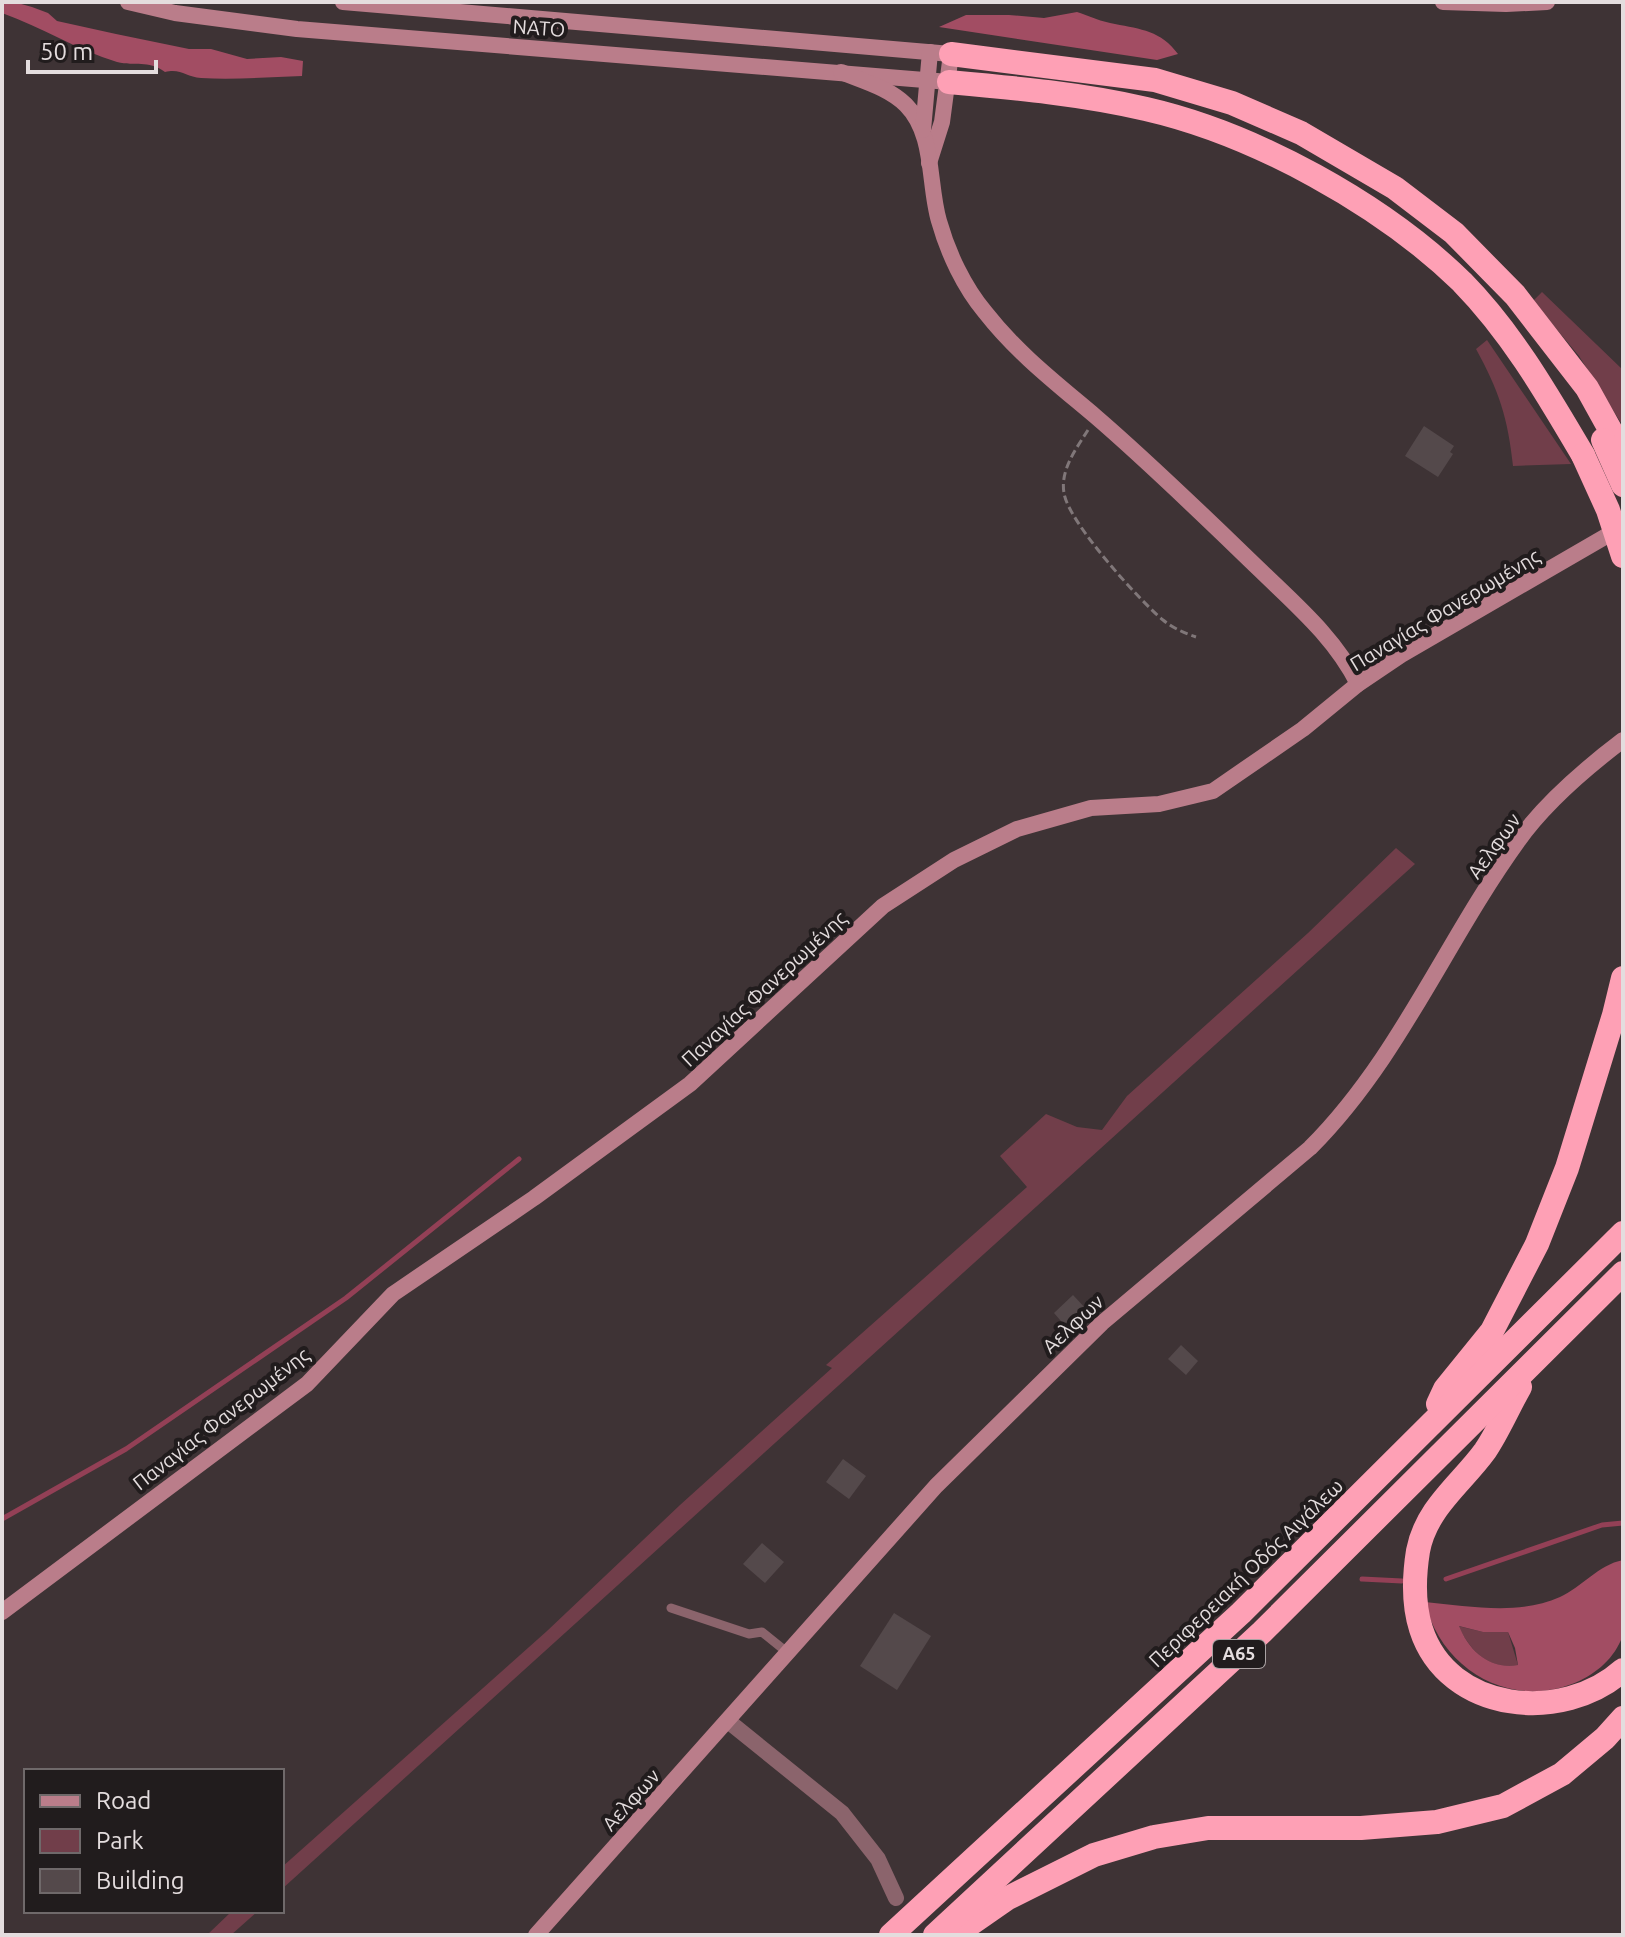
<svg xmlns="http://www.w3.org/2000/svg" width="1625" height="1937" font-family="Ubuntu,sans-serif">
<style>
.green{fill:#713e4a}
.forest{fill:#a24d63;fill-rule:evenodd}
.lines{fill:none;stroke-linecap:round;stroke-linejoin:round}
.stream{stroke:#934056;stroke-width:5}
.building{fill:#54494b}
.path{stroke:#807779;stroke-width:3;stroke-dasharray:8 4;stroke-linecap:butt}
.lane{stroke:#8b646c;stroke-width:9}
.street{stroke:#8b646c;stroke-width:16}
.secondary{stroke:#ba7d8a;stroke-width:16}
.highway{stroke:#fea0b5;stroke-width:24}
.highway-bridge{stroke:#fea0b5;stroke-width:24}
.labels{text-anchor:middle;stroke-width:8;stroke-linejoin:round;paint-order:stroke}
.shield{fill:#211c1d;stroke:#aaa3a4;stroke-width:2}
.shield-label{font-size:18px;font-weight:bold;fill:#e4ddde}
.street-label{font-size:20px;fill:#e4ddde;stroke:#211c1d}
</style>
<rect width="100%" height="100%" fill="#3e3335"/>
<g class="green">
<path d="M1542,292L1623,370V426L1579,356L1533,301Z"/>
<path d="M1487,340L1571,464L1513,466C1508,418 1499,391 1476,349Z"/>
<path d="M1396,848L1415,864L282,1889V1867L547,1631L680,1505L832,1368L826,1365L1027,1187L1000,1156L1046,1114L1077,1127L1102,1130L1127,1096L1308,933Z"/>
<path d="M1458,1626L1483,1632H1508L1518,1665C1488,1670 1471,1651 1458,1626Z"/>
<path d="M232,1911H258L231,1935H207Z"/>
</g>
<g class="forest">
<path d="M2,2H14L32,7L48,13L57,21L116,34L189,49H211L247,59L281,57L303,61L302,76C268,77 235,80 201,78C186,77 181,68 165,72C147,59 136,67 117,62C77,50 42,27 2,13Z"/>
<path d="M1077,12C1089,16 1102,22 1115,24C1141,29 1161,31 1178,54L1157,60L939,27L966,15H1009L1044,18Z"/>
<path d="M1623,1560C1623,1576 1625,1627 1621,1640C1612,1661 1593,1676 1572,1684C1507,1709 1440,1667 1425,1602C1469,1606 1518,1616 1560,1597C1582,1587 1598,1565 1623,1560ZM1459,1626L1483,1632H1508L1515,1648L1518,1665C1490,1670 1469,1651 1459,1626Z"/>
</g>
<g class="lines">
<g class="stream">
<path d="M2,1519L126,1449L346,1298L519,1159"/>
<path d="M1362,1579L1402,1581"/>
<path d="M1446,1579L1602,1525L1623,1523"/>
</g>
</g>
<g class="building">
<path d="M1424,426L1454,446L1450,452L1453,454L1438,477L1405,456Z"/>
<path d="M1073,1295L1087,1310L1067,1328L1054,1313Z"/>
<path d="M1181,1345L1198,1361L1186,1375L1168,1359Z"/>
<path d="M843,1459L866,1476L849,1499L826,1482Z"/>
<path d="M762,1543L784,1562L765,1583L743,1564Z"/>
<path d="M894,1613L931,1636L897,1690L860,1666Z"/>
</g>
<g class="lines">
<path class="path" d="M1088,430C1076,449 1060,470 1064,493C1068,522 1140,601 1163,620C1173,628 1184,633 1196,637"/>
<path class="lane" d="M671,1608L749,1634L762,1632L788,1653"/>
<path class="street" d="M728,1721L842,1813L878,1859L896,1898"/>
<g class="secondary">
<path d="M128,2L175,13L297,29L949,82"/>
<path d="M343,2L951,54L942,122L929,163"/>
<path d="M1443,2L1506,4L1547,2"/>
<path d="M841,72C863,81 889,88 906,105C935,134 928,184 939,221C948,253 964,287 985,312C1017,353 1056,383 1095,416C1152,465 1206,518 1260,570C1297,606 1335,638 1358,684"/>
<path d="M923,130L930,52"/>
<path d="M2,1612L307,1384L393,1294L534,1198L690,1084L883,906L954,860L1017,829L1091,808L1159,804L1213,791L1303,729L1358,684L1401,655L1622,527"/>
<path d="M536,1935L936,1486L1102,1323L1310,1148C1399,1059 1445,942 1518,841C1545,803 1586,768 1623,740"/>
</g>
<g class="highway">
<path d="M951,54L1155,80L1232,103L1301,133L1395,188L1454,233L1515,295L1587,388L1623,453"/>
<path d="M949,82C1015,88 1082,94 1146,109C1255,134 1382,204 1462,282C1512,333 1547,394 1583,455"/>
<path d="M1603,440L1623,485"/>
<path d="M1520,1387C1508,1408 1498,1432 1485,1451C1461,1484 1426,1508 1418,1551C1414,1576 1413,1604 1421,1629C1448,1713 1563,1724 1623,1670"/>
<path d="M1438,1404L1445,1389L1492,1331L1537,1244L1567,1168L1614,1015L1623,978"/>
<path d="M946,1931L972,1923L1008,1898L1094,1855L1154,1837L1208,1828H1361L1437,1822L1503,1806L1562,1774L1605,1738L1623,1718"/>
<path d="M891,1935L1241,1613L1623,1233"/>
<path d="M935,1935L1262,1632L1623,1273"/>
</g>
<path class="highway-bridge" d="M1583,455L1608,510L1623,556"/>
</g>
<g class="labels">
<rect class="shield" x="1213" y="1640" width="52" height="28" rx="6"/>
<g class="shield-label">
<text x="1239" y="1660">Α65</text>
</g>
<g class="street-label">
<text transform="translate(539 28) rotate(4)" y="7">ΝΑΤΟ</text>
<text transform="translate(1445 610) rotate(-31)" y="7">Παναγίας Φανερωμένης</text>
<text transform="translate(1494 846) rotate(-54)" y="7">Αελφων</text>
<text transform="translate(764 989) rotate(-43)" y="7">Παναγίας Φανερωμένης</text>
<text transform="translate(1073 1324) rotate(-43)" y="7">Αελφων</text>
<text transform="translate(221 1419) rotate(-38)" y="7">Παναγίας Φανερωμένης</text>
<text transform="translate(1246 1573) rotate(-44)" y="7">Περιφερειακή Οδός Αιγάλεω</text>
<text transform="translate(631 1800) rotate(-48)" y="7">Αελφων</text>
</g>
</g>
<rect width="1625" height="1937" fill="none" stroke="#e4ddde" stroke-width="8"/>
<rect x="24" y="1769" width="260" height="144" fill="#211c1d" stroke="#6f696a" stroke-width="2"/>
<rect x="40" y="1795" width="40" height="12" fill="#ba7d8a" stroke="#6f696a" stroke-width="2"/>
<text x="96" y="1809" font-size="24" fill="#e4ddde">Road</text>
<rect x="40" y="1829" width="40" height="24" fill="#713e4a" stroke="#6f696a" stroke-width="2"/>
<text x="96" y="1849" font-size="24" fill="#e4ddde">Park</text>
<rect x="40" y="1869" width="40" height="24" fill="#54494b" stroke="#6f696a" stroke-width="2"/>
<text x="96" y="1889" font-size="24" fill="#e4ddde">Building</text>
<path d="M28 60v12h128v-12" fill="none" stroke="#e4ddde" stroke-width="4"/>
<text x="40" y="60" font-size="24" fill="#e4ddde" stroke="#211c1d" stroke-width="6" paint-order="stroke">50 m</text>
</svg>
